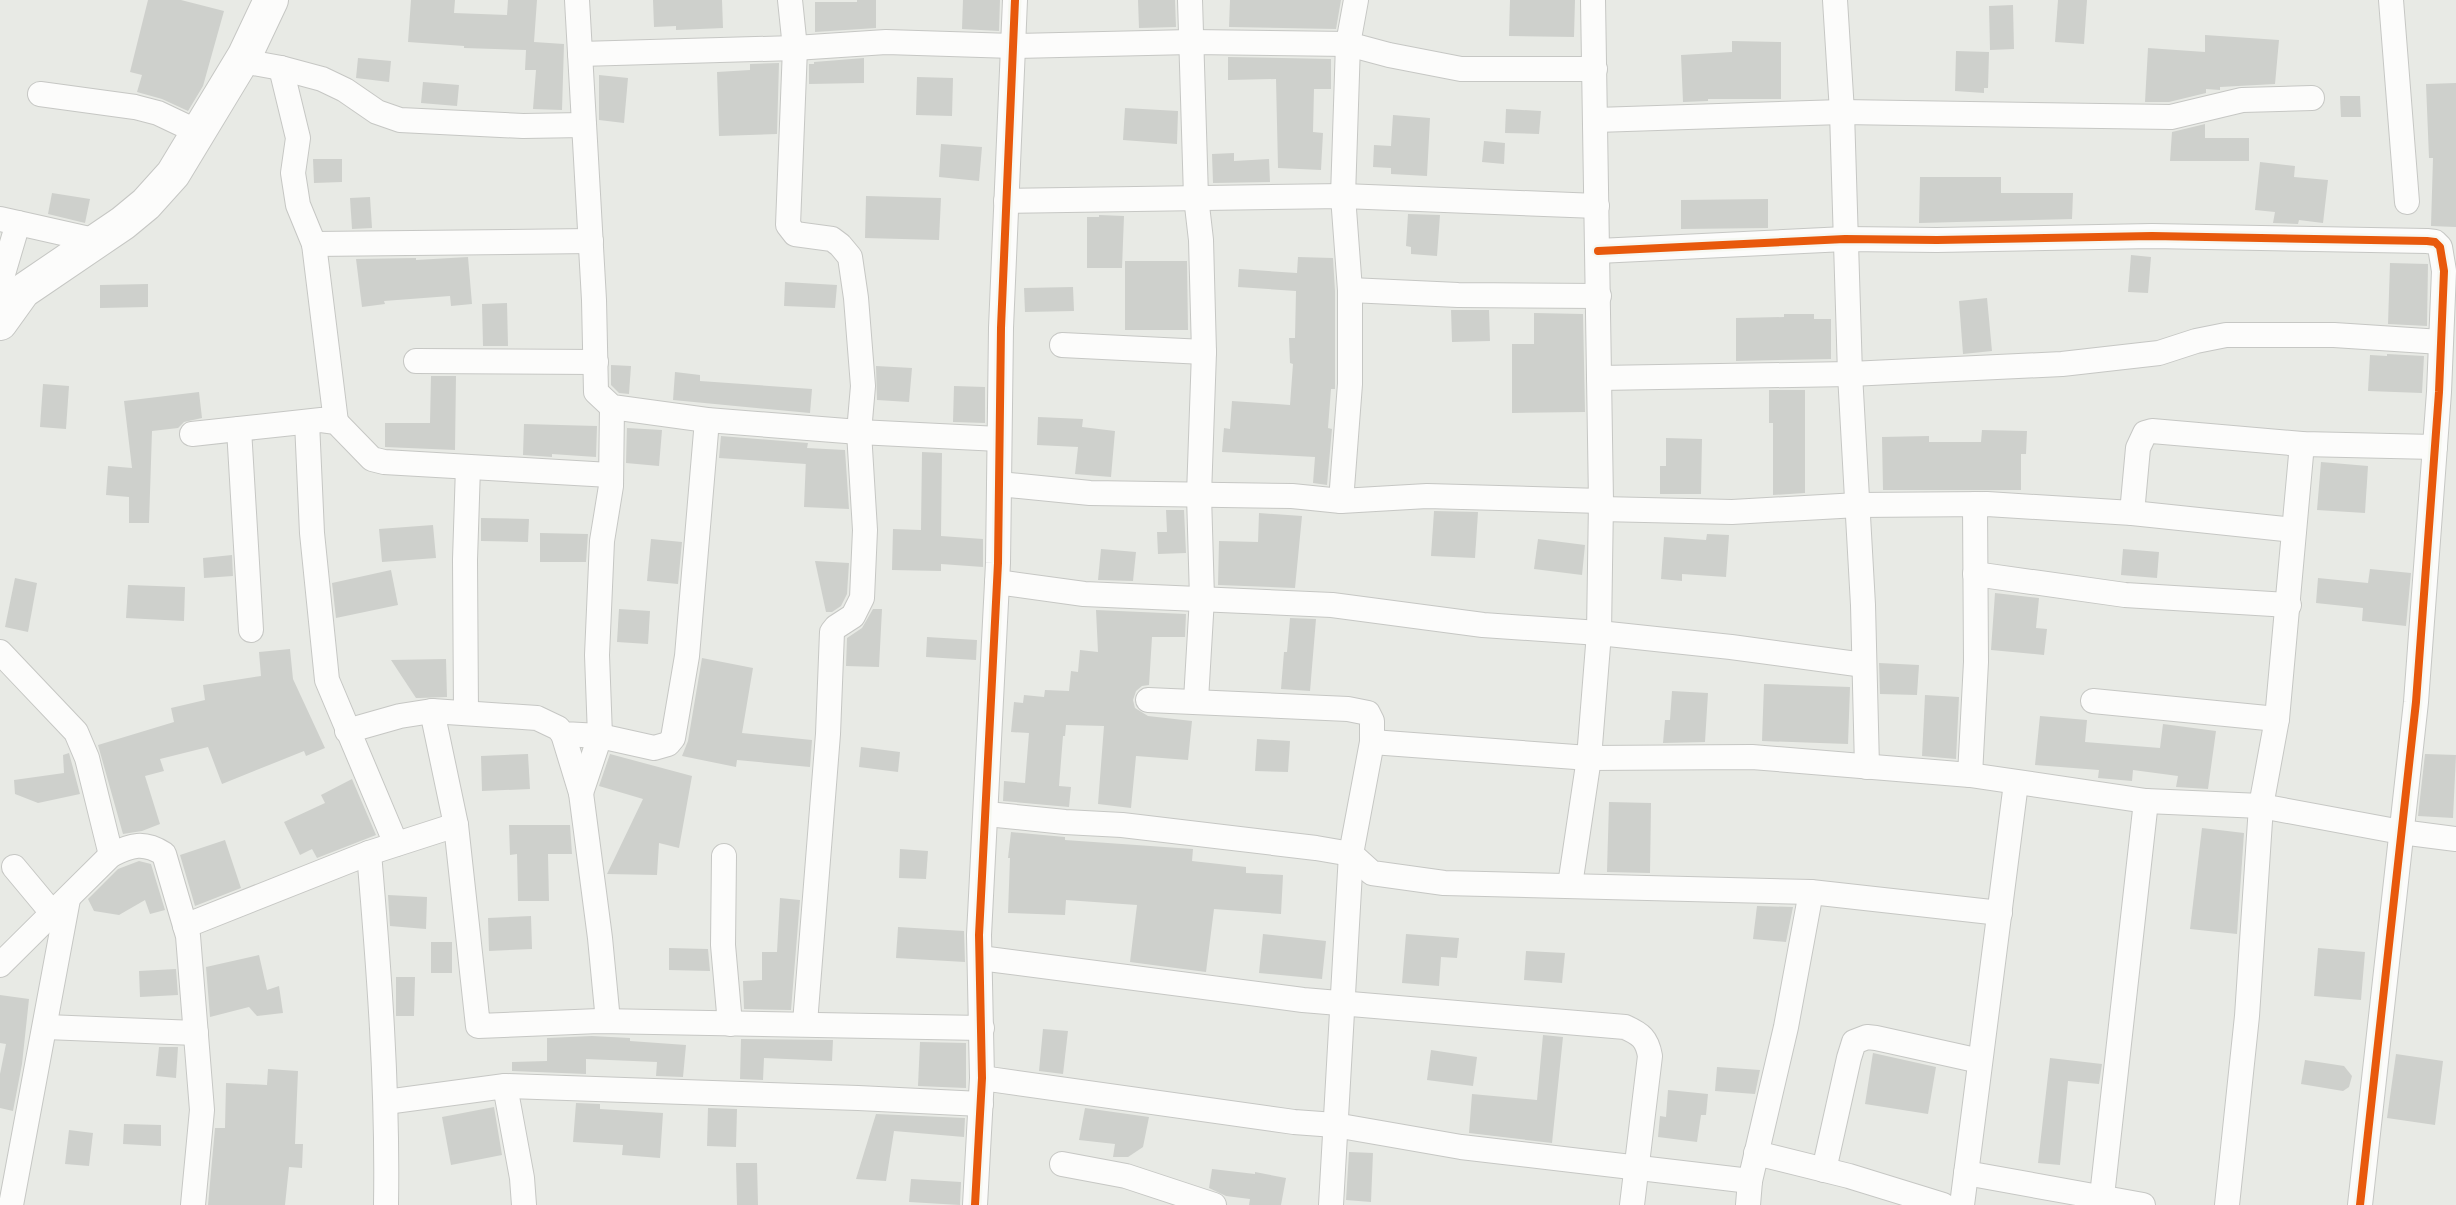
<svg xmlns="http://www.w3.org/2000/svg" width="2456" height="1205" font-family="Roboto,sans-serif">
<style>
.building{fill:#ced0cc}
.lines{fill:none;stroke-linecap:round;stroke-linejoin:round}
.street-casing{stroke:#c6c7c4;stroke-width:26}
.secondary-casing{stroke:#c6c7c4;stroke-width:36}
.street{stroke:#fcfcfb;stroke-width:24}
.secondary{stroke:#fcfcfb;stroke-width:34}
.cycleway-casing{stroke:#f6f8f2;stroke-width:13}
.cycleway{stroke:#e8590c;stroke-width:8}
</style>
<rect width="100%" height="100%" fill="#e8eae5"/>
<g class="building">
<path d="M148,0H181L224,11L203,86L188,111L162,99L137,92L142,75L130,72Z"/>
<path d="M411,0H455L454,13L507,15L508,0H537L534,42L564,44L562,110L533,109L536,70H525L526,50L464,48V46L408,42Z"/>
<path d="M653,0H722L723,28L676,30V26L654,27Z"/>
<path d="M857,0H876V28L815,32V2H857Z"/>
<path d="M963,0H1000L999,31L962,29Z"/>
<path d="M1138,0H1175L1176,27L1139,28Z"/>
<path d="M1230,0H1341L1336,29L1229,27Z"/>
<path d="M1510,0H1575L1574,37L1509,36Z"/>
<path d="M2058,0H2087L2084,44L2055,42Z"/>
<path d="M2013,5L2014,49L1990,50L1989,6Z"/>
<path d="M2205,35L2279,40L2275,84L2220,87V90L2206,89V93L2169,102H2145L2148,48L2205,52Z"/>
<path d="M1732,41L1781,42V99H1708V101L1683,102L1681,55L1732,52Z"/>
<path d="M1956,51L1989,52L1988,88H1984V93L1955,91Z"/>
<path d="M1228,57L1331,59V89H1314L1313,132L1323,133L1321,170L1278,168L1276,79L1228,80Z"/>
<path d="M358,58L391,61L389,82L356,78Z"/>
<path d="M864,58V83L809,84V64H814V62Z"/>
<path d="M779,63L777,134L719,136L717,72L750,70V64Z"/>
<path d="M599,75L628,78L624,123L599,120Z"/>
<path d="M917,77L953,78L952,116L916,115Z"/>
<path d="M423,82L459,85L457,106L421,103Z"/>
<path d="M2456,83V227L2431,226L2433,158H2429L2426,84Z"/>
<path d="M2340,96H2360L2361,117H2341Z"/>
<path d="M1125,108L1178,111L1177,144L1123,140Z"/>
<path d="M1506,109L1541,111L1539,134L1505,133Z"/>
<path d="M1393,115L1430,118L1427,176L1391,174V168L1373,167L1374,145L1391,146Z"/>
<path d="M2205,124V138H2249V161H2170L2172,132Z"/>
<path d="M1484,141L1505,143L1504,164L1482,162Z"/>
<path d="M941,144L982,147L979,181L939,177Z"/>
<path d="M1234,153V161L1269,159L1270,182L1213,183L1212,154Z"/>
<path d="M313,159H342V182L314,183Z"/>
<path d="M2260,162L2295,166L2294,177L2328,180L2323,223L2299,220L2298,224L2273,223L2275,212L2255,210Z"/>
<path d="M1920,177H2001V193H2073L2072,219L1919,223Z"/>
<path d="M52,193L90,199L85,223L48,214Z"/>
<path d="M866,196L941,198L939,240L865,238Z"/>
<path d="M370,197L372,228L352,229L350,198Z"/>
<path d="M1768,199V228L1681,229V200Z"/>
<path d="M1408,214L1440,215L1437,256L1411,254V247L1406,246Z"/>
<path d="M1099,215L1124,216L1122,268H1087V217H1099Z"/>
<path d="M2131,255L2151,257L2148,293L2128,292Z"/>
<path d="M468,257L472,304L451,306L450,296L384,301L385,304L362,307L356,259L416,258V260Z"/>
<path d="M1298,257L1333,258L1335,291V389H1331L1328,428L1332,429L1327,485L1313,483L1315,457L1222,452L1224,428L1230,429L1232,401L1290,405L1293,364L1290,363L1289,338H1295L1296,291L1238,287L1239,269L1297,273Z"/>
<path d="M1125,261H1187L1188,330H1125Z"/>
<path d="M2390,263L2428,264L2427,326L2388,324Z"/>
<path d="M785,282L837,285L835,308L784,306Z"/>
<path d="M148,284V307L100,308V285Z"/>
<path d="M1073,287L1074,311L1025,312L1024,288Z"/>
<path d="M1987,298L1992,351L1963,354L1959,301Z"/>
<path d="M507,303L508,346H483L482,304Z"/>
<path d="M1451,310H1489L1490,341L1452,342Z"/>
<path d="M1534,313L1583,314L1585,412L1512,413V344H1534Z"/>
<path d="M1784,314H1814V319H1831V359L1736,361V318L1784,317Z"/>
<path d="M2387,354L2424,356L2422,393L2368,391L2370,355L2387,356Z"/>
<path d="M611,365L631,366L629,394L619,393L611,385Z"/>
<path d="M876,366L912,368L909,402L877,400Z"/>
<path d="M675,372L700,375V381L812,389L810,413L673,400Z"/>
<path d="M431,376H456L455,450L385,447V423H430Z"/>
<path d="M43,384L69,386L66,429L40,427Z"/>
<path d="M954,386L985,387V423L953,422Z"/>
<path d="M1769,390H1805V493L1773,495V423H1769Z"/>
<path d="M199,392L202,418L184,422L178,428L152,431L149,523H129V497L106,495L108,466L132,468L124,401Z"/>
<path d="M1038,417L1083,419L1082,427L1115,431L1111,477L1075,474L1078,447L1037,445Z"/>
<path d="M524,424L597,426L596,457L552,454V457L523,455Z"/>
<path d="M627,424V428L662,430L659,466L626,463Z"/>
<path d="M1982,430L2027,431L2026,454H2021V490H1883L1882,437L1929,436V442H1981Z"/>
<path d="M721,436L808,443L807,448L845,450L849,509L804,507L806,458V464L719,458Z"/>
<path d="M1666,438L1702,439L1701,494H1660V466H1666Z"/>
<path d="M922,452L942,453L941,536L983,539V567L941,564V571L892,570L893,529L921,530Z"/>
<path d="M2321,462L2368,466L2365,513L2317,510Z"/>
<path d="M1166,510H1184L1186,553L1158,554L1157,532H1167Z"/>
<path d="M1434,511L1478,512L1475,558L1431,556Z"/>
<path d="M1259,513L1302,516L1295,588L1218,585L1219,541L1258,542Z"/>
<path d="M481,518L529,519L528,542L481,541Z"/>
<path d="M433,525L436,558L382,562L379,529Z"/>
<path d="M540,533L588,534L586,562H540Z"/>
<path d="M1707,534L1729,535L1726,577L1682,574V581L1661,579L1664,537L1706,540Z"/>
<path d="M651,539L682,542L678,584L647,581Z"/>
<path d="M1538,539L1585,545L1582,575L1534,569Z"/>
<path d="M1101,549L1136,552L1133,581L1098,580Z"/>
<path d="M2123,549L2159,552L2157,578L2121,575Z"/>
<path d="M232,555L233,576L204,578L203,558Z"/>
<path d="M815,561L849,563L847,594L841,606L832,612H826Z"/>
<path d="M2370,569L2411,573L2406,626L2362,621L2363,608L2316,603L2318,578L2368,583Z"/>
<path d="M391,570L398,605L336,618L332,583Z"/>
<path d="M15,578L37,583L28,632L5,627Z"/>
<path d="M128,585L185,587L184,621L126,618Z"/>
<path d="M1995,593L2039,598L2036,628L2047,629L2044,655L1991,650Z"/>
<path d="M619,609L650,611L648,644L617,642Z"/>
<path d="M873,609H882L879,667L846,666L847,638L862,628Z"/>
<path d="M1096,610L1186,614L1185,637H1152L1149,685L1142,686L1136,691L1133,700L1135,708L1148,716L1192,721L1188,760L1136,756L1131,808L1098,804L1104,726L1066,725L1065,736H1063L1059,786L1071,787L1069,807L1003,801L1004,781L1025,783L1029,733L1011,732L1014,702L1023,703L1024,695L1044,697L1045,690L1069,691L1071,671L1078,672L1080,650L1098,652Z"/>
<path d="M1290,618L1316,619L1310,691L1281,689L1284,652H1287Z"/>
<path d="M927,637L977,640L976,660L926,657Z"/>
<path d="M290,649L293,679L325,748L306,756L304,751L222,784L208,747L160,759L164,771L145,776L160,824L142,831L123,834L98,745L174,722L171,708L205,700L203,685L261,676L259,652Z"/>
<path d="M702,658L753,668L742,733L812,740L810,767L737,760L736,767L682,756L688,741Z"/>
<path d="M446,659L447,697L419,698H416L391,660Z"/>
<path d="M1879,663L1919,665L1917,695L1880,694Z"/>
<path d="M1764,684L1850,687L1848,744L1762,741Z"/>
<path d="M1672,691L1708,693L1705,742L1663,743L1665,720H1670Z"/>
<path d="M1925,695L1959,697L1956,759L1922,756Z"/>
<path d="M2040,716L2087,720L2085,742L2160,748L2163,724L2216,731L2208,789L2176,787L2178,776L2133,770L2132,781L2098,778L2099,770L2035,765Z"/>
<path d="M1257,739L1290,741L1288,772L1255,771Z"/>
<path d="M861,747L900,752L898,772L859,767Z"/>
<path d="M69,753L80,794L38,803L15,794L14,780L64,773L63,755Z"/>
<path d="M528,754L530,789L482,791L481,756Z"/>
<path d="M610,754L692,776L679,848L659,843L657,875L607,874L643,799L599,786Z"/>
<path d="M2425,754L2456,755L2453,818L2418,816Z"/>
<path d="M352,779L376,835L317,858L312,849L300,855L284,822L325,803L321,795Z"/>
<path d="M1609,802L1651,803L1650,873L1607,872Z"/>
<path d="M509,825H570L572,854H548L549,901H518L517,854L510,855Z"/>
<path d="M2202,828L2244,833L2237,934L2190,929Z"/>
<path d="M1011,832L1065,837V840L1193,849L1192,861L1246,867V873L1283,875L1281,914L1214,909L1206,972L1130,962L1137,905L1066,900L1065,915L1008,913L1010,858H1008Z"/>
<path d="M225,840L241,888L195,906L180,855Z"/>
<path d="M900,849L928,851L926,879L899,878Z"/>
<path d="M139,861L151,864L165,910L150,914L145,900L119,915L94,911L88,899L118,869Z"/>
<path d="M388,895L427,897L426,929L390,926Z"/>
<path d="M780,898L800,900L791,1010L744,1009L743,981L762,980V952H777Z"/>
<path d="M1757,906L1793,907L1786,942L1753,939Z"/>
<path d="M531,916L532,949L489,951L488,918Z"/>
<path d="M898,927L964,931L965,962L896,958Z"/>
<path d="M1263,934L1326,941L1322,979L1259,973Z"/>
<path d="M1406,934L1459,938L1457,958L1441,957L1439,986L1402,983Z"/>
<rect x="431" y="942" width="21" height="31"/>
<path d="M669,948L708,949L710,971L669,970Z"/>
<path d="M2318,948L2365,952L2361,1000L2314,996Z"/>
<path d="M1526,951L1565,953L1562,983L1524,980Z"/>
<path d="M259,955L267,990L279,986L283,1013L257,1016L249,1007L210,1017L206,967Z"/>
<path d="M176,969L178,995L140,997L139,971Z"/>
<path d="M396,977H415L414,1016H396Z"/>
<path d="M0,995L29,999L22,1064L13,1111L0,1108V1074L6,1044L0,1043Z"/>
<path d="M1043,1029L1068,1031L1063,1074L1039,1071Z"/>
<path d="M1543,1035L1563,1037L1552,1143L1469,1133L1472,1094L1537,1100Z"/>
<path d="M592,1036L630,1038V1041L686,1045L683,1077L656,1076L657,1062L586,1059V1074L512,1071V1062L547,1061V1038Z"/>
<path d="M741,1039L833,1040L832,1061L764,1058L763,1080L740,1079Z"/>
<path d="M920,1042L966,1043V1088L918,1086Z"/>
<path d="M159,1047H178L176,1078L156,1076Z"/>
<path d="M1431,1050L1477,1057L1473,1086L1427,1080Z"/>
<path d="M1873,1053L1936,1067L1928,1114L1865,1104Z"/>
<path d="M2396,1054L2443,1061L2435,1125L2387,1118Z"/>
<path d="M2050,1058L2102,1064L2099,1084L2068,1081L2060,1165L2038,1163Z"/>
<path d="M2305,1060L2344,1066L2352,1076L2349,1087L2343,1091L2301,1084Z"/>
<path d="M1717,1067L1760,1070L1755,1094L1715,1091Z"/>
<path d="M268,1069L298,1071L295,1144H303L302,1168L289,1167L285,1205H208L215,1128H225L226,1083L267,1085Z"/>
<path d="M1668,1090L1708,1094L1706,1115H1701L1697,1142L1658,1137L1660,1116L1666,1117Z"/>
<path d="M576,1103L600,1104V1109L663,1113L660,1158L622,1155L623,1145L573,1142Z"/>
<path d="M494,1107L502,1155L451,1165L442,1117Z"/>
<path d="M708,1108L737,1109L736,1147L707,1146Z"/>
<path d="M1085,1108L1149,1117L1143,1147L1128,1157H1113L1115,1144L1079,1140Z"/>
<path d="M876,1114L965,1118L964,1137L894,1131L886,1181L856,1179Z"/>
<path d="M124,1124L161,1125V1146L123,1144Z"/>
<path d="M69,1130L93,1133L89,1166L65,1164Z"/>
<path d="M1349,1152L1373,1153L1371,1202L1346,1200Z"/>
<path d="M736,1163H757L758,1205H737Z"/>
<path d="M1212,1169L1255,1174V1172L1286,1178L1281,1205H1249L1250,1199L1226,1196L1209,1188Z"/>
<path d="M911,1179L961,1182L960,1205L909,1202Z"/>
</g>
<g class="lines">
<g class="street-casing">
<g id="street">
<path d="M577,0L594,300L596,392L612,407L707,420L859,432L999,439"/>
<path d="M790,0L795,48L788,225L795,234L832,239L840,245L850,257L856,298L863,386L859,432L865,530L862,598L853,616L836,627L832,632L828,734L805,1023"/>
<path d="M1190,0L1196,197L1201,240L1204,352L1199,495L1202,598L1196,700"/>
<path d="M1835,0L1842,112L1850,374L1863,605L1867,767"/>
<path d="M2391,0L2407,202"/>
<path d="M580,54L795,48L886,42L1013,46L1191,42L1348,44L1389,55L1461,69H1595"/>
<path d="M242,61L281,68L322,79L345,90L377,112L400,120L523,126L584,125"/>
<path d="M281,68L298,138L293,173L298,205L314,244L336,422"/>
<path d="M40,94L135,107L158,113L198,132"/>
<path d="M1596,120L1842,112L2171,117L2242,100L2312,98"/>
<path d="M1006,201L1343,196L1597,206"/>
<path d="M0,219L98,241"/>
<path d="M314,244L591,241"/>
<path d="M1598,251L1845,239L1937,240L2152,236L2427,241L2435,242L2440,247L2444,271L2439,392L2416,702L2360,1205"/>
<path d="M0,284L18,223"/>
<path d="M1350,290L1458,295L1599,296"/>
<path d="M1062,345L1204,352"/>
<path d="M416,361L596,362"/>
<path d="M1599,378L1850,374L2062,364L2159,353L2196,341L2226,335H2334L2441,342"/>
<path d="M307,422L312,533L327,680L396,844"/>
<path d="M239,429L251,630"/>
<path d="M192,434L321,420L336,422L372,459L384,462L610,475"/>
<path d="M999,484L1090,493L1292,496L1341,501L1427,496L1601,501"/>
<path d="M1341,501L1350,384V290L1343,196L1348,44L1356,0"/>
<path d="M1601,509L1732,512L1858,505L1987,504L2132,513L2138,448L2145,433L2152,431L2302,444L2435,447"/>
<path d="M2132,513L2294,530"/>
<path d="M1975,574L2125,595L2289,605"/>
<path d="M997,582L1084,594L1332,605L1483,625L1599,633L1731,647L1864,665"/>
<path d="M0,652L76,732L87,758L111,855"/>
<path d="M1148,700L1348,709L1368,713L1372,721V742L1351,854L1331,1205"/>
<path d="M2093,701L2277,719"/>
<path d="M432,711L456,825L478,1026L599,1021L982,1028"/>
<path d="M466,713L465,560L468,467"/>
<path d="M347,731L400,716L432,711L537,718L558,728L563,734L600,736L654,748L668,744L673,738L687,656L707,420"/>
<path d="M563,734L581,793L600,938L608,1021"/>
<path d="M1372,742L1589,758L1752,757L1970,775L2146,801L2261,806L2401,832L2456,839"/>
<path d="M1970,775L1976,662L1975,504"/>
<path d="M581,793L600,736L597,655L602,541L611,486L612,407"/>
<path d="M987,814L1065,822L1122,825L1316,848L1351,854L1372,873L1444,883L1811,892L2000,913"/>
<path d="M369,853C379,970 388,1087 386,1205"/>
<path d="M724,856L723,945L730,1024"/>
<path d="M14,867L54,915"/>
<path d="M1570,885L1589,758L1599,633L1601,501L1593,0"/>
<path d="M185,926L369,853L456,825"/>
<path d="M980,958L1303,1000L1625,1027C1641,1034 1647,1039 1650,1056L1632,1205"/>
<path d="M0,965L111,855C131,845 144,841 164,854L188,936L202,1110L193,1205"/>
<path d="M46,1027L196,1033"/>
<path d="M982,1078L1294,1122L1335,1125L1461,1147L1750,1181"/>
<path d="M505,1086L522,1178L524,1205"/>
<path d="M386,1102L505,1086L858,1098L981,1104"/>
<path d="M1756,1153L1849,1176L1943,1205"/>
<path d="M1062,1164L1126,1176L1214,1205"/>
<path d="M1824,1170L1849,1058L1854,1042L1867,1037L1876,1038L1980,1061"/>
<path d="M1966,1173L2143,1205"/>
<path d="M11,1205L68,899"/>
<path d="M975,1205L982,1078L979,935L998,563L1001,328L1015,0"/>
<path d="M1748,1205L1750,1181L1786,1027L1811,892"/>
<path d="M1962,1205L2016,783"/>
<path d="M2101,1205L2146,801"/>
<path d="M2227,1205L2247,1016L2261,806L2277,719L2302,444"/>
</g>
</g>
<g class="secondary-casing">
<path id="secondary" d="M0,323L23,291L123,223L146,204L173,174L245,55L271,0"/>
</g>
<use href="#street" class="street"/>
<use href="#secondary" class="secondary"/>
<g class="cycleway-casing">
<g id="cycleway">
<path d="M1598,251L1845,239L1937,240L2152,236L2427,241L2435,242L2440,247L2444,271L2439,392L2416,702L2360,1205"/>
<path d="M975,1205L982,1078L979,935L998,563L1001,328L1015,0"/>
</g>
</g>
<use href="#cycleway" class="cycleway"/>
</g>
</svg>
